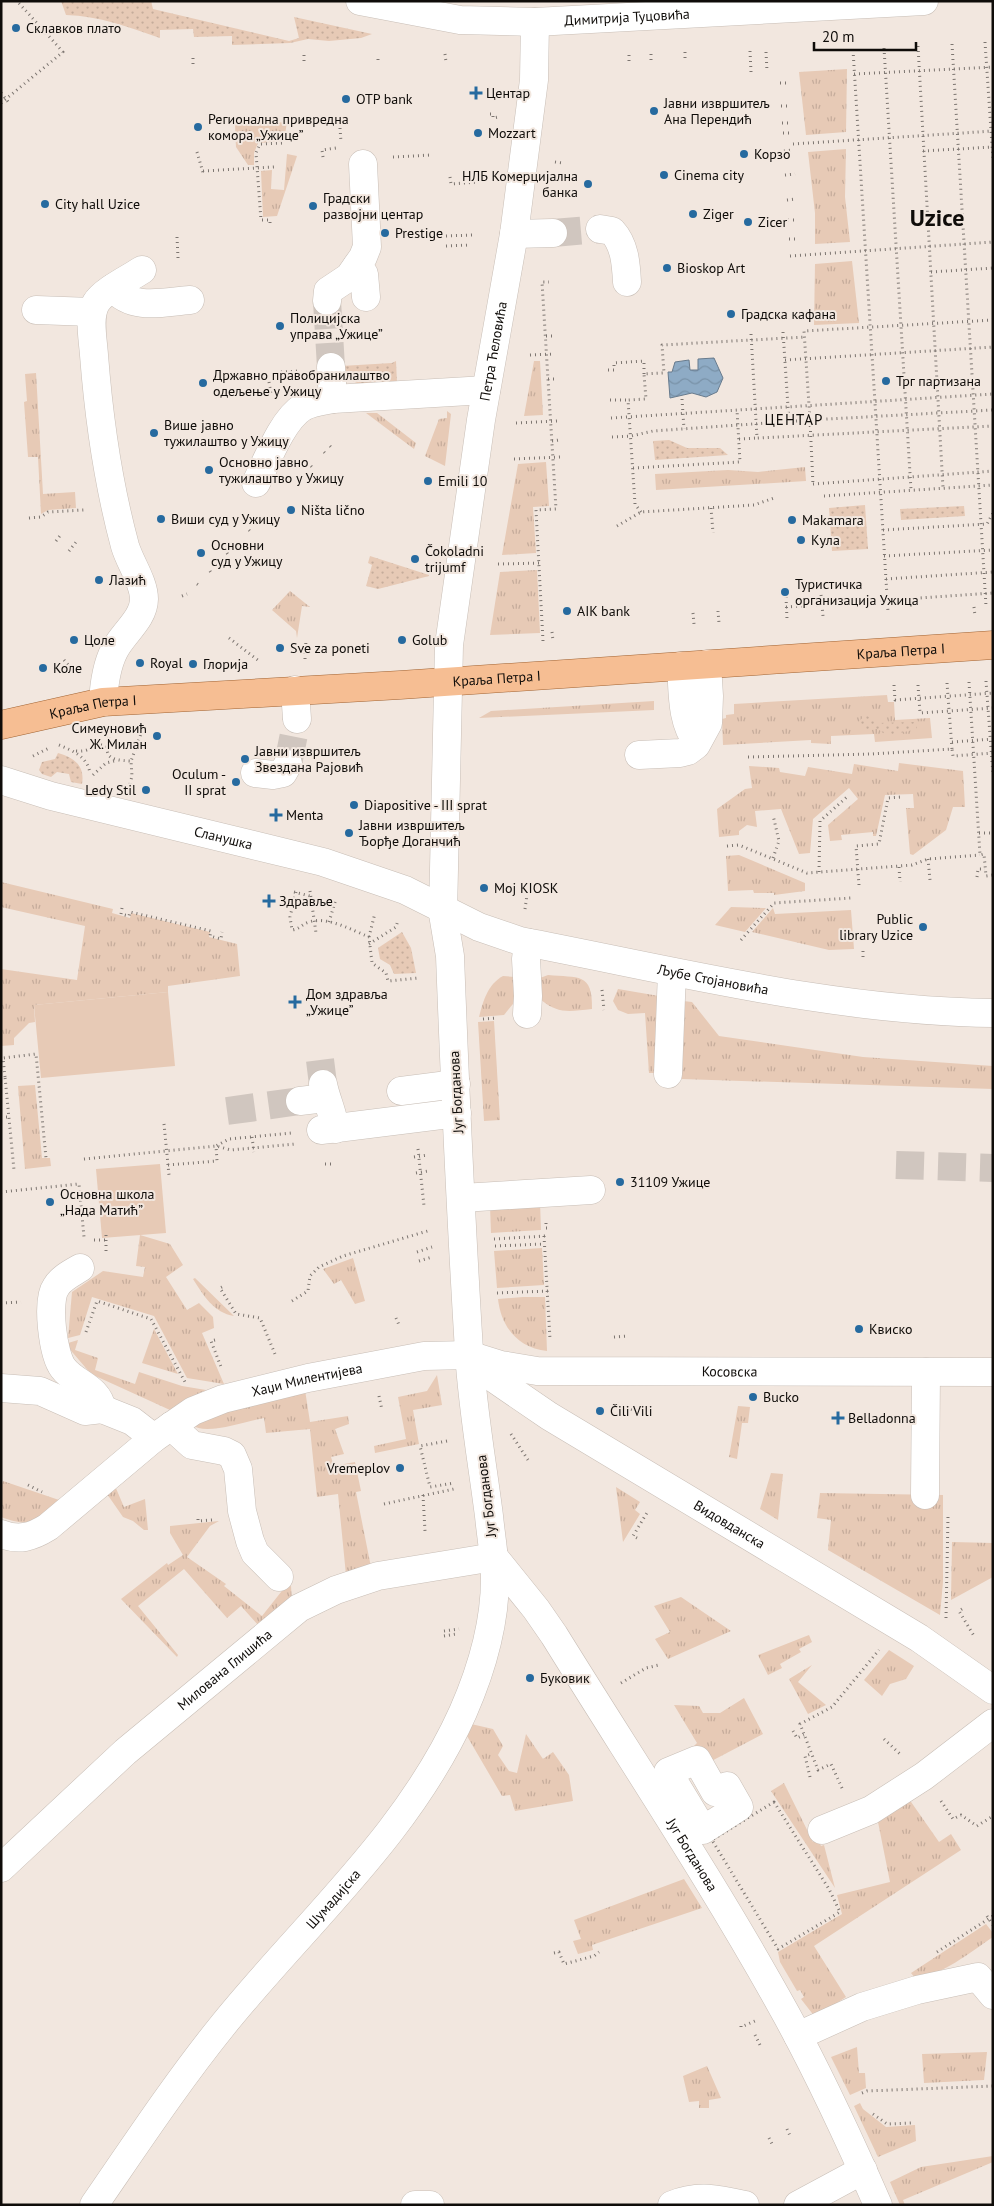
<svg xmlns="http://www.w3.org/2000/svg" width="994" height="2206" font-family="'PT Sans',sans-serif">
<style>
.grass{fill:url(#grass-tufts)}
.garden{fill:url(#garden-dots)}
.pitch{fill:#e7cab6}
.water{fill:url(#water-waves);stroke:#687b8d}
.lines{fill:none;stroke-linecap:round;stroke-linejoin:round}
.minor-tunnel{stroke:#d0c6bf;stroke-width:28;stroke-dasharray:28 14;stroke-linecap:butt}
.minor-casing{stroke:#c8beb6;stroke-width:29}
.major-casing{stroke:#a16434;stroke-width:29}
.path{stroke:#7c7570;stroke-width:3;stroke-dasharray:1 4;stroke-linecap:butt}
.minor{stroke:#fff;stroke-width:28}
.major{stroke:#f6be93;stroke-width:28}
.poi-dot{fill:#266a9f;stroke:#f2e7df;stroke-width:2}
.labels{text-anchor:middle;stroke-width:4;stroke-linejoin:round;paint-order:stroke}
.street-label{font-size:14px;fill:#0f0c09;stroke:#f2e7df}
.poi-label{font-size:14px;fill:#0f0c09;stroke:#f2e7df;text-anchor:start}
.neighbourhood-label{font-size:15px;letter-spacing:1px;fill:#0f0c09;stroke:#f2e7df}
.town-label{font-size:24px;font-weight:bold;fill:#0f0c09;stroke:#f2e7df}
</style>
<defs>
<pattern id="grass-tufts" width="24" height="20" patternUnits="userSpaceOnUse" patternTransform="scale(1.25)"><rect width="24" height="20" fill="#e7cab6"/><path d="M3 7l-1-3M5 7V3M7 7l1-3M15 17l-1-3M17 17v-4M19 17l1-3" fill="none" stroke="#c5ac9b"/></pattern>
<pattern id="garden-dots" width="8" height="8" patternUnits="userSpaceOnUse" patternTransform="scale(1.25)"><rect width="8" height="8" fill="#e7cab6"/><path d="M2 2h.1M6 6h.1" fill="none" stroke="#c5ac9b" stroke-width="1.8" stroke-linecap="round"/></pattern>
<pattern id="water-waves" width="16" height="10" patternUnits="userSpaceOnUse" patternTransform="scale(1.25)"><rect width="16" height="10" fill="#8eabc5"/><path d="M0 5q4-4 8 0t8 0" fill="none" stroke="#7992a8"/></pattern>
</defs>
<rect width="100%" height="100%" fill="#f2e7df"/>
<g class="grass">
<path d="M847,69L846,132L806,135L799,72Z"/>
<path d="M287,122L284,141L258,143L254,153V165H248L236,147L235,125Z"/>
<path d="M846,149L845,197L850,242L815,244V213L808,152Z"/>
<path d="M287,154L297,156L277,216L263,217L261,171L272,170L271,189L284,190Z"/>
<path d="M852,261L859,323L814,325L815,264Z"/>
<path d="M534,361H540L543,415L524,416Z"/>
<path d="M36,373L43,494L75,492L76,508L48,510L41,514L38,457H28L24,402L27,401L25,374Z"/>
<path d="M447,411L451,414L445,466L425,456L439,419L447,418Z"/>
<path d="M366,413H377L416,443L414,449Z"/>
<path d="M546,462L549,506L533,507L536,553L502,555L518,464Z"/>
<path d="M805,467L806,481L656,490L655,474L728,470L758,472Z"/>
<path d="M537,570L540,633L490,635L500,572Z"/>
<path d="M290,591L310,607L302,606L297,638L296,631L272,610Z"/>
<path d="M887,695L888,702H894L895,720L930,718L932,738L875,742L874,734L831,736V744L811,743V740L723,745L722,719L726,718V715L734,714V704Z"/>
<path d="M654,701V710L479,718L491,711Z"/>
<path d="M899,763L963,771L965,807H953L946,830L913,855L910,854L906,808H914L913,794L885,795L876,836H873V832L841,835L842,840L830,841L828,825L858,799L849,788L813,819L810,853L799,854L781,809L755,811L757,827L747,825L739,831V835L719,837L717,809L745,789L752,788L749,766L779,768L780,772L805,776L808,767L852,774L854,764L898,771Z"/>
<path d="M739,855L805,883V891L774,895V893H754L753,890L728,891L726,856Z"/>
<path d="M1,882L113,909L112,913L130,918L131,913L210,932L209,937L237,944L240,976L168,986V992L34,1005L35,1022L29,1023L14,1038V1045L1,1046V969L77,980L85,926L1,907Z"/>
<path d="M731,907L766,908L745,932L715,925Z"/>
<path d="M773,908L775,914L851,910L854,949L829,950L752,932Z"/>
<path d="M548,975C578,978 593,972 592,1009C570,1011 559,1015 540,999V978Z"/>
<path d="M503,976L515,977L517,999L504,1015L479,1017C483,1001 488,984 503,976Z"/>
<path d="M618,989L659,996L658,1073H649L645,1013L628,1014L618,1010L613,1001Z"/>
<path d="M683,1001L692,1002L719,1036L863,1057L993,1066V1089L682,1079Z"/>
<path d="M494,1021L500,1120L484,1121L478,1022Z"/>
<path d="M35,1085L42,1158H50L51,1166L25,1169L18,1086Z"/>
<path d="M540,1202L541,1230L491,1233L490,1206Z"/>
<path d="M140,1235L170,1244L183,1265L166,1277L187,1310L199,1303L213,1317L214,1328L202,1333L224,1384L187,1378L154,1316L92,1297L80,1335L68,1338L72,1292L103,1271L143,1277L145,1267L136,1266Z"/>
<path d="M542,1248L544,1285L497,1288L494,1251Z"/>
<path d="M353,1258L365,1301L355,1304L341,1280L334,1284L323,1269Z"/>
<path d="M195,1278L234,1316C214,1313 203,1295 193,1279Z"/>
<path d="M523,1297H545L547,1351C518,1348 501,1327 498,1299Z"/>
<path d="M154,1329L178,1374L142,1363Z"/>
<path d="M78,1340L75,1350L98,1358L95,1370L135,1384L139,1372L182,1386L206,1390L187,1399L170,1410L91,1374L67,1346L68,1343Z"/>
<path d="M437,1375L442,1405L413,1410L419,1444L375,1453L374,1446L406,1439L398,1397L427,1391Z"/>
<path d="M305,1390L310,1422L348,1416L349,1424L335,1429L344,1454L331,1457L334,1466L355,1462L361,1491L356,1492L371,1567L346,1575L338,1494L317,1497L310,1429L266,1433L264,1418C248,1421 205,1436 192,1425L216,1414Z"/>
<path d="M738,1406L750,1407L748,1423H742L737,1459L729,1457Z"/>
<path d="M771,1473L783,1474L778,1520L760,1509Z"/>
<path d="M3,1481L62,1501C36,1519 33,1529 1,1517V1486Z"/>
<path d="M115,1486L124,1507L145,1499L148,1530H144L133,1521L123,1517L107,1494Z"/>
<path d="M616,1487L640,1502L635,1510L640,1514L623,1542Z"/>
<path d="M820,1493L943,1495V1582L940,1615L828,1550L831,1520L817,1518Z"/>
<path d="M219,1521L210,1526L187,1557L226,1584L224,1586L262,1616L285,1587L291,1586L292,1602L258,1625L241,1606L227,1618L184,1569L138,1606L178,1655L177,1657L121,1599L167,1563L168,1565L183,1555L170,1533V1526Z"/>
<path d="M952,1542L993,1543V1577L951,1600Z"/>
<path d="M681,1597L731,1631L668,1659L655,1639L670,1632L654,1606Z"/>
<path d="M809,1635L812,1642L799,1649L801,1652L780,1664L782,1668L768,1675L758,1655Z"/>
<path d="M889,1650L914,1666L906,1679L890,1684L882,1696L864,1680Z"/>
<path d="M812,1665L798,1682L826,1705L808,1714L789,1679Z"/>
<path d="M744,1698L763,1734L702,1766L693,1747L697,1743L674,1705L699,1706L703,1713H720Z"/>
<path d="M471,1724L493,1729L503,1746L498,1755L509,1771L517,1773L526,1734L543,1759L553,1752L569,1775L573,1801L515,1811L510,1795L502,1796L467,1736Z"/>
<path d="M784,1783L813,1842L818,1839L821,1846L824,1845L835,1888L771,1791Z"/>
<path d="M909,1799L939,1842L951,1834L961,1850L814,1946L846,1997L815,2017L801,1999L804,1997L800,1990L797,1991L780,1962L778,1952L842,1914L837,1895L890,1882L877,1817Z"/>
<path d="M684,1879L702,1908L592,1945L593,1950L578,1954L573,1941L581,1939L574,1920Z"/>
<path d="M986,1924L993,1933V1937C969,1953 943,1975 915,1978L911,1973Z"/>
<path d="M857,2047L859,2073H865L866,2088L850,2095L831,2057Z"/>
<path d="M987,2052L984,2080L924,2083L922,2054Z"/>
<path d="M707,2066L721,2098L709,2100V2108H699V2101L689,2102L683,2076Z"/>
<path d="M860,2103L863,2109L886,2127L915,2125L916,2141L878,2157L854,2106Z"/>
<path d="M993,2156V2162L903,2200L905,2205H900L890,2182L921,2167Z"/>
</g>
<g class="garden">
<path d="M61,1H151L153,9L289,41L299,38L294,17L372,34L361,38L329,41L308,39L290,43L232,45V36L194,37L193,29L160,30V38C129,27 99,16 66,15Z"/>
<path d="M396,361L397,383C376,383 349,392 341,366L392,363Z"/>
<path d="M669,440L687,448H720L728,455L655,460L653,441Z"/>
<path d="M865,505L868,549L832,551L829,508Z"/>
<path d="M964,506L965,516L901,520L900,509Z"/>
<path d="M370,556L429,575V576L378,589L366,586L372,565L368,563Z"/>
<path d="M866,715L878,723L915,722L917,723V729L887,736L878,729H864L859,721Z"/>
<path d="M58,753C75,758 85,766 82,784L71,782L69,774L57,772L51,777L42,774L39,770L42,762L55,759Z"/>
<path d="M402,932L411,948L416,973L394,974L390,965L380,959L378,948Z"/>
</g>
<g class="pitch">
<path d="M168,992L175,1066L41,1078L34,1005Z"/>
<path d="M160,1164L166,1233L102,1238L96,1169Z"/>
</g>
<path class="water" d="M714,358L723,378L717,392L706,397L692,393L670,398L668,372H672L675,362L689,360L690,370H698V359Z"/>
<g class="lines">
<g class="minor-tunnel">
<path d="M553,233L600,229"/>
<path d="M327,301L331,367"/>
<path d="M288,764L297,719"/>
<path d="M320,1060L323,1084"/>
<path d="M227,1111L300,1101"/>
<path d="M896,1165L993,1168"/>
</g>
<g class="minor-casing">
<g id="minor">
<path id="s1" d="M360,1L460,20L535,22L924,1"/>
<path d="M600,229L612,231C625,245 626,264 627,282"/>
<path d="M514,234L553,233"/>
<path d="M357,266L364,274L366,297"/>
<path d="M113,288C133,311 163,302 190,300"/>
<path d="M327,301L328,291L349,277L363,257L367,247L363,164"/>
<path d="M36,310L92,312"/>
<path d="M331,367L333,399"/>
<path d="M256,483C267,461 282,420 303,407C312,402 323,401 333,399L486,390"/>
<path d="M681,666C683,692 681,721 697,742"/>
<path d="M295,690L297,719"/>
<path d="M103,702C104,684 106,667 114,651C122,634 144,619 144,599C144,582 130,563 125,546C108,483 99,420 94,355C93,339 88,317 96,303C103,291 130,278 142,270"/>
<path d="M639,755L680,753L688,751L696,745L708,723L709,696L707,664"/>
<path d="M255,773L273,775L283,773L288,764"/>
<path id="s2" d="M1,780L51,796L323,862L405,890L479,927L520,941C677,971 832,1011 993,1013"/>
<path d="M527,1014L528,996L526,959L528,943"/>
<path d="M668,1074L672,972"/>
<path d="M323,1084C326,1100 333,1112 335,1129"/>
<path d="M401,1091L456,1084"/>
<path d="M300,1101L325,1098"/>
<path d="M321,1130L457,1113"/>
<path d="M462,1198L591,1190"/>
<path d="M80,1268C72,1273 61,1278 56,1287C46,1301 53,1355 63,1368C75,1384 98,1387 102,1409"/>
<path id="s3" d="M474,1359L492,1377L549,1416L919,1638L993,1690"/>
<path d="M1,1388L40,1391L85,1411L102,1409"/>
<path d="M102,1409L132,1421L154,1438"/>
<path d="M171,1426L192,1445L224,1451L232,1455L238,1469L242,1511L250,1541L255,1553L279,1577"/>
<path d="M925,1495L926,1372"/>
<path id="s4" d="M1,1534C19,1541 32,1537 48,1527L154,1438L193,1411L223,1399L308,1378L424,1356L469,1355L501,1365L537,1371L993,1372"/>
<path id="s5" d="M494,1557L536,1609L554,1635C632,1761 715,1885 786,2014C820,2076 850,2141 878,2205"/>
<path d="M697,1760L715,1792L727,1786L739,1807L703,1830L668,1772Z"/>
<path d="M822,1830L871,1810L924,1776L993,1723"/>
<path id="s6" d="M1,1868L125,1752L299,1608L336,1590L378,1576L494,1557"/>
<path d="M798,2036L862,2007L917,1990L978,1977L993,1995"/>
<path id="s7" d="M94,2205C136,2144 177,2082 223,2025C306,1922 408,1835 463,1712C481,1671 495,1624 495,1578C495,1558 491,1537 489,1516C482,1461 472,1406 469,1351C461,1220 455,1088 450,956L443,914L449,645L481,420L514,234L534,80L535,22"/>
<path d="M415,2205H430"/>
<path d="M672,2205C698,2194 719,2199 745,2205"/>
<path d="M798,2205L863,2170"/>
</g>
</g>
<g class="major-casing">
<g id="major">
<path id="s8" d="M1,725L103,702L400,685L993,645"/>
</g>
</g>
<g class="path">
<path d="M985,42L993,160"/>
<path d="M952,44L986,606"/>
<path d="M918,46L943,488"/>
<path d="M884,48L911,490"/>
<path d="M853,50L888,612"/>
<path d="M750,51L751,72"/>
<path d="M685,52V59"/>
<path d="M766,52L767,71"/>
<path d="M445,54L446,62"/>
<path d="M651,54V61"/>
<path d="M304,55V65"/>
<path d="M629,55V62"/>
<path d="M193,58V68"/>
<path d="M378,60V55"/>
<path d="M854,74L993,67"/>
<path d="M780,83H789"/>
<path d="M1,93L9,103"/>
<path d="M1,103L63,52L17,1"/>
<path d="M781,106H791"/>
<path d="M490,114H493V118L498,117"/>
<path d="M782,123H792"/>
<path d="M340,128L341,142"/>
<path d="M783,133H792"/>
<path d="M793,144L993,131"/>
<path d="M784,151L793,150"/>
<path d="M923,151L993,147"/>
<path d="M197,152L204,176"/>
<path d="M323,157L322,150L336,148"/>
<path d="M393,157L431,155"/>
<path d="M555,162L563,163"/>
<path d="M203,171L274,167"/>
<path d="M785,175L795,174"/>
<path d="M450,177L451,184L478,182"/>
<path d="M550,191L559,192"/>
<path d="M787,200L796,199"/>
<path d="M788,220H798"/>
<path d="M270,223V220H261L256,153L260,144L285,143"/>
<path d="M446,236L472,235"/>
<path d="M177,237L178,258"/>
<path d="M789,239H799"/>
<path d="M446,246L470,245"/>
<path d="M790,256L993,242"/>
<path d="M931,272L993,268"/>
<path d="M993,320L804,331L810,420L993,410"/>
<path d="M783,332L789,422"/>
<path d="M751,334L757,438L993,426"/>
<path d="M546,336H552"/>
<path d="M530,355L554,354"/>
<path d="M785,360L993,347"/>
<path d="M608,370H614V363L644,361V374"/>
<path d="M281,372L299,371"/>
<path d="M548,379H555"/>
<path d="M269,382L271,394"/>
<path d="M682,399L684,429"/>
<path d="M610,400H628"/>
<path d="M611,418L993,394"/>
<path d="M516,423L558,421"/>
<path d="M612,437L631,436L653,431L810,420L813,485"/>
<path d="M739,439L757,438"/>
<path d="M552,441L559,440"/>
<path d="M330,446L332,448"/>
<path d="M324,452L326,454"/>
<path d="M514,459L560,457"/>
<path d="M311,466L313,468"/>
<path d="M633,468L740,462L737,410"/>
<path d="M301,476L303,478"/>
<path d="M813,484L993,471"/>
<path d="M824,496L993,485"/>
<path d="M711,508L713,533"/>
<path d="M641,512L635,504L628,400L646,399L644,374L664,373L662,345L805,337"/>
<path d="M29,518L41,517L48,512L84,510"/>
<path d="M237,519L261,517L263,520"/>
<path d="M617,526L641,512L754,505L774,498"/>
<path d="M249,530L251,532"/>
<path d="M883,530L987,524L993,513"/>
<path d="M56,541L62,533"/>
<path d="M237,543L239,545"/>
<path d="M69,551L76,542"/>
<path d="M227,553L229,556"/>
<path d="M884,556L993,550"/>
<path d="M498,564L542,563"/>
<path d="M210,571L212,574"/>
<path d="M886,579L993,572"/>
<path d="M197,584L200,586"/>
<path d="M821,595L823,616"/>
<path d="M182,596L187,594"/>
<path d="M786,597L787,619"/>
<path d="M786,607L993,593"/>
<path d="M974,607L975,616"/>
<path d="M718,611L719,623"/>
<path d="M693,613L694,624"/>
<path d="M552,632L553,641"/>
<path d="M229,638L259,661"/>
<path d="M543,641L536,510L556,509L542,282H549"/>
<path d="M305,659L306,640"/>
<path d="M64,660L75,673"/>
<path d="M986,681L993,775"/>
<path d="M969,682L980,855L984,854L986,876L993,875"/>
<path d="M947,683L952,749"/>
<path d="M894,685L895,700L993,693"/>
<path d="M918,685L920,713L993,708"/>
<path d="M110,732C104,756 106,760 131,761"/>
<path d="M952,742L993,739"/>
<path d="M96,744L107,746"/>
<path d="M59,745C73,751 87,756 90,773"/>
<path d="M76,751C88,752 95,748 97,735"/>
<path d="M33,756L49,748"/>
<path d="M748,757L871,754L952,749L953,756L993,753"/>
<path d="M93,775L106,763L114,761"/>
<path d="M130,784L132,776L131,761L142,731"/>
<path d="M979,833H993"/>
<path d="M727,846L739,845L807,873L912,865L928,859L980,855"/>
<path d="M773,858L779,841L773,815"/>
<path d="M928,859L930,880"/>
<path d="M899,867L900,882"/>
<path d="M819,872L820,821L848,796"/>
<path d="M977,877L978,869H985"/>
<path d="M859,885L856,846L879,844L888,798L901,797"/>
<path d="M310,891L316,933"/>
<path d="M294,892L310,896"/>
<path d="M296,892L290,917L292,930C300,929 302,924 309,922C327,916 352,930 369,937L372,963L386,973L388,981L419,978"/>
<path d="M122,908L121,914L129,916L130,912L211,931L210,936L221,939L222,932"/>
<path d="M525,909L527,895"/>
<path d="M329,922L336,899"/>
<path d="M369,937L375,913"/>
<path d="M741,940L774,903L851,898"/>
<path d="M369,944L396,927L398,920"/>
<path d="M863,951V960"/>
<path d="M602,990L604,1010"/>
<path d="M483,1019L497,1018"/>
<path d="M1,1077H5L14,1170"/>
<path d="M5,1077L3,1058L36,1054L46,1158"/>
<path d="M1,1117H9"/>
<path d="M164,1124L169,1175"/>
<path d="M252,1137L254,1152"/>
<path d="M418,1149L424,1206"/>
<path d="M414,1157L428,1155"/>
<path d="M84,1159L216,1146L231,1150L295,1144"/>
<path d="M325,1164H332"/>
<path d="M168,1165L217,1161L216,1146L229,1139L292,1133"/>
<path d="M416,1173L428,1171"/>
<path d="M1,1192L79,1184L84,1237"/>
<path d="M546,1223V1228H551"/>
<path d="M544,1236L550,1339"/>
<path d="M494,1239L546,1236"/>
<path d="M94,1240H106"/>
<path d="M495,1246L544,1244"/>
<path d="M106,1251V1232"/>
<path d="M417,1252L432,1247"/>
<path d="M419,1261L432,1257"/>
<path d="M222,1287L220,1288L236,1314L260,1318L275,1354"/>
<path d="M497,1293L549,1291"/>
<path d="M292,1301L308,1291L310,1276L319,1267L343,1256L431,1230"/>
<path d="M1,1303L21,1302"/>
<path d="M396,1318L399,1325"/>
<path d="M86,1332L97,1301L151,1319L185,1382"/>
<path d="M614,1337L628,1336"/>
<path d="M215,1340L211,1341L221,1367"/>
<path d="M379,1396L382,1410"/>
<path d="M617,1404L638,1412"/>
<path d="M511,1434L530,1463"/>
<path d="M447,1441L420,1446L430,1487L454,1483"/>
<path d="M28,1485L42,1492"/>
<path d="M423,1495L425,1531"/>
<path d="M384,1504L454,1489"/>
<path d="M198,1519V1521L212,1520"/>
<path d="M637,1538L633,1536L648,1511"/>
<path d="M962,1609L959,1611L974,1636"/>
<path d="M946,1618L948,1516"/>
<path d="M444,1631L459,1629"/>
<path d="M444,1636L456,1634"/>
<path d="M621,1683L646,1668L659,1665"/>
<path d="M793,1731L797,1738L804,1735"/>
<path d="M884,1739L900,1754"/>
<path d="M810,1777L805,1756L811,1754"/>
<path d="M842,1788L831,1764L818,1770L800,1724L832,1707L879,1650"/>
<path d="M941,1801L953,1819L961,1815L977,1826L993,1816"/>
<path d="M774,1802L829,1889L840,1912L778,1949L712,1840Z"/>
<path d="M987,1916L993,1925"/>
<path d="M937,1952L993,1916"/>
<path d="M554,1953L559,1952L564,1964L594,1956L599,1952"/>
<path d="M741,2026V2027L755,2021"/>
<path d="M755,2035L761,2047"/>
<path d="M862,2093L867,2091L993,2086"/>
<path d="M873,2114L887,2124L912,2123V2121"/>
<path d="M787,2129L791,2138"/>
<path d="M769,2138L773,2146"/>
</g>
<use href="#minor" class="minor"/>
<use href="#major" class="major"/>
</g>
<g class="poi-dot">
<circle cx="16" cy="28" r="5"/>
<path d="M473.5 85.5h5v5h5v5h-5v5h-5v-5h-5v-5h5z"/>
<circle cx="346" cy="99" r="5"/>
<circle cx="654" cy="111" r="5"/>
<circle cx="198" cy="127" r="5"/>
<circle cx="478" cy="133" r="5"/>
<circle cx="744" cy="154" r="5"/>
<circle cx="664" cy="175" r="5"/>
<circle cx="588" cy="184" r="5"/>
<circle cx="45" cy="204" r="5"/>
<circle cx="313" cy="206" r="5"/>
<circle cx="693" cy="214" r="5"/>
<circle cx="748" cy="222" r="5"/>
<circle cx="385" cy="233" r="5"/>
<circle cx="667" cy="268" r="5"/>
<circle cx="731" cy="314" r="5"/>
<circle cx="280" cy="326" r="5"/>
<circle cx="886" cy="381" r="5"/>
<circle cx="203" cy="383" r="5"/>
<circle cx="154" cy="433" r="5"/>
<circle cx="209" cy="470" r="5"/>
<circle cx="428" cy="481" r="5"/>
<circle cx="291" cy="510" r="5"/>
<circle cx="161" cy="519" r="5"/>
<circle cx="792" cy="520" r="5"/>
<circle cx="801" cy="540" r="5"/>
<circle cx="201" cy="553" r="5"/>
<circle cx="415" cy="559" r="5"/>
<circle cx="99" cy="580" r="5"/>
<circle cx="785" cy="592" r="5"/>
<circle cx="567" cy="611" r="5"/>
<circle cx="74" cy="640" r="5"/>
<circle cx="402" cy="640" r="5"/>
<circle cx="280" cy="648" r="5"/>
<circle cx="140" cy="663" r="5"/>
<circle cx="193" cy="664" r="5"/>
<circle cx="43" cy="668" r="5"/>
<circle cx="157" cy="736" r="5"/>
<circle cx="245" cy="759" r="5"/>
<circle cx="236" cy="782" r="5"/>
<circle cx="146" cy="790" r="5"/>
<circle cx="354" cy="805" r="5"/>
<path d="M273.5 807.5h5v5h5v5h-5v5h-5v-5h-5v-5h5z"/>
<circle cx="349" cy="833" r="5"/>
<circle cx="484" cy="888" r="5"/>
<path d="M266.5 893.5h5v5h5v5h-5v5h-5v-5h-5v-5h5z"/>
<circle cx="923" cy="927" r="5"/>
<path d="M292.5 994.5h5v5h5v5h-5v5h-5v-5h-5v-5h5z"/>
<circle cx="620" cy="1182" r="5"/>
<circle cx="50" cy="1202" r="5"/>
<circle cx="859" cy="1329" r="5"/>
<circle cx="753" cy="1397" r="5"/>
<circle cx="600" cy="1411" r="5"/>
<path d="M835.5 1410.5h5v5h5v5h-5v5h-5v-5h-5v-5h5z"/>
<circle cx="400" cy="1468" r="5"/>
<circle cx="530" cy="1678" r="5"/>
</g>
<g class="labels">
<g class="street-label">
<text dy="5" stroke="none"><textPath href="#s1" startOffset="269">Димитрија Туцовића</textPath></text>
<text dy="5" stroke="none"><textPath href="#s7" startOffset="1989">Петра Ћеловића</textPath></text>
<text dy="5" stroke="none"><textPath href="#s8" startOffset="904">Краља Петра I</textPath></text>
<text dy="5" stroke="none"><textPath href="#s8" startOffset="499">Краља Петра I</textPath></text>
<text dy="5" stroke="none"><textPath href="#s8" startOffset="94">Краља Петра I</textPath></text>
<text dy="5" stroke="none"><textPath href="#s2" startOffset="230">Сланушка</textPath></text>
<text dy="5" stroke="none"><textPath href="#s2" startOffset="742">Љубе Стојановића</textPath></text>
<text transform="translate(456 1092) rotate(-93)" y="5">Југ Богданова</text>
<text dy="5" stroke="none"><textPath href="#s4" startOffset="781">Косовска</textPath></text>
<text dy="5" stroke="none"><textPath href="#s4" startOffset="354">Хаџи Милентијева</textPath></text>
<text transform="translate(486 1496) rotate(-97)" y="5">Југ Богданова</text>
<text dy="5" stroke="none"><textPath href="#s3" startOffset="305">Видовданска</textPath></text>
<text dy="5" stroke="none"><textPath href="#s6" startOffset="299">Милована Глишића</textPath></text>
<text dy="5" stroke="none"><textPath href="#s5" startOffset="358">Југ Богданова</textPath></text>
<text dy="5" stroke="none"><textPath href="#s7" startOffset="389">Шумадијска</textPath></text>
</g>
<g class="poi-label">
<text x="26" y="33">Склавков плато</text>
<text x="486" y="98">Центар</text>
<text x="356" y="104">OTP bank</text>
<text x="664" y="108">Јавни извршитељ<tspan x="664" dy="16">Ана Перендић</tspan></text>
<text x="208" y="124">Регионална привредна<tspan x="208" dy="16">комора „Ужице”</tspan></text>
<text x="488" y="138">Mozzart</text>
<text x="754" y="159">Корзо</text>
<text x="674" y="180">Cinema city</text>
<text x="578" y="181" text-anchor="end">НЛБ Комерцијална<tspan x="578" dy="16">банка</tspan></text>
<text x="323" y="203">Градски<tspan x="323" dy="16">развојни центар</tspan></text>
<text x="55" y="209">City hall Uzice</text>
<text x="703" y="219">Ziger</text>
<text x="758" y="227">Zicer</text>
<text x="395" y="238">Prestige</text>
<text x="677" y="273">Bioskop Art</text>
<text x="741" y="319">Градска кафана</text>
<text x="290" y="323">Полицијска<tspan x="290" dy="16">управа „Ужице”</tspan></text>
<text x="213" y="380">Државно правобранилаштво<tspan x="213" dy="16">одељење у Ужицу</tspan></text>
<text x="896" y="386">Трг партизана</text>
<text x="164" y="430">Више јавно<tspan x="164" dy="16">тужилаштво у Ужицу</tspan></text>
<text x="219" y="467">Основно јавно<tspan x="219" dy="16">тужилаштво у Ужицу</tspan></text>
<text x="438" y="486">Emili 10</text>
<text x="301" y="515">Ništa lično</text>
<text x="171" y="524">Виши суд у Ужицу</text>
<text x="802" y="525">Makamara</text>
<text x="811" y="545">Кула</text>
<text x="211" y="550">Основни<tspan x="211" dy="16">суд у Ужицу</tspan></text>
<text x="425" y="556">Čokoladni<tspan x="425" dy="16">trijumf</tspan></text>
<text x="109" y="585">Лазић</text>
<text x="795" y="589">Туристичка<tspan x="795" dy="16">организација Ужица</tspan></text>
<text x="577" y="616">AIK bank</text>
<text x="84" y="645">Цоле</text>
<text x="412" y="645">Golub</text>
<text x="290" y="653">Sve za poneti</text>
<text x="150" y="668">Royal</text>
<text x="203" y="669">Глорија</text>
<text x="53" y="673">Коле</text>
<text x="147" y="733" text-anchor="end">Симеуновић<tspan x="147" dy="16">Ж. Милан</tspan></text>
<text x="255" y="756">Јавни извршитељ<tspan x="255" dy="16">Звездана Рајовић</tspan></text>
<text x="226" y="779" text-anchor="end">Oculum -<tspan x="226" dy="16">II sprat</tspan></text>
<text x="136" y="795" text-anchor="end">Ledy Stil</text>
<text x="364" y="810">Diapositive - III sprat</text>
<text x="286" y="820">Menta</text>
<text x="359" y="830">Јавни извршитељ<tspan x="359" dy="16">Ђорђе Доганчић</tspan></text>
<text x="494" y="893">Moj KIOSK</text>
<text x="279" y="906">Здравље</text>
<text x="913" y="924" text-anchor="end">Public<tspan x="913" dy="16">library Uzice</tspan></text>
<text x="306" y="999">Дом здравља<tspan x="306" dy="16">„Ужице”</tspan></text>
<text x="630" y="1187">31109 Ужице</text>
<text x="60" y="1199">Основна школа<tspan x="60" dy="16">„Нада Матић”</tspan></text>
<text x="869" y="1334">Квиско</text>
<text x="763" y="1402">Bucko</text>
<text x="610" y="1416">Čili Vili</text>
<text x="848" y="1423">Belladonna</text>
<text x="390" y="1473" text-anchor="end">Vremeplov</text>
<text x="540" y="1683">Буковик</text>
</g>
<g class="neighbourhood-label">
<text x="794" y="425">ЦЕНТАР</text>
</g>
<g class="town-label">
<text x="937" y="226">Uzice</text>
</g>
</g>
<rect width="994" height="2206" fill="none" stroke="#0f0c09" stroke-width="5"/>
<path d="M814 42v8h102v-8" fill="none" stroke="#0f0c09" stroke-width="2.5"/>
<text x="822" y="42" font-size="15" fill="#0f0c09" stroke="#f2e7df" stroke-width="4" paint-order="stroke">20 m</text>
</svg>
